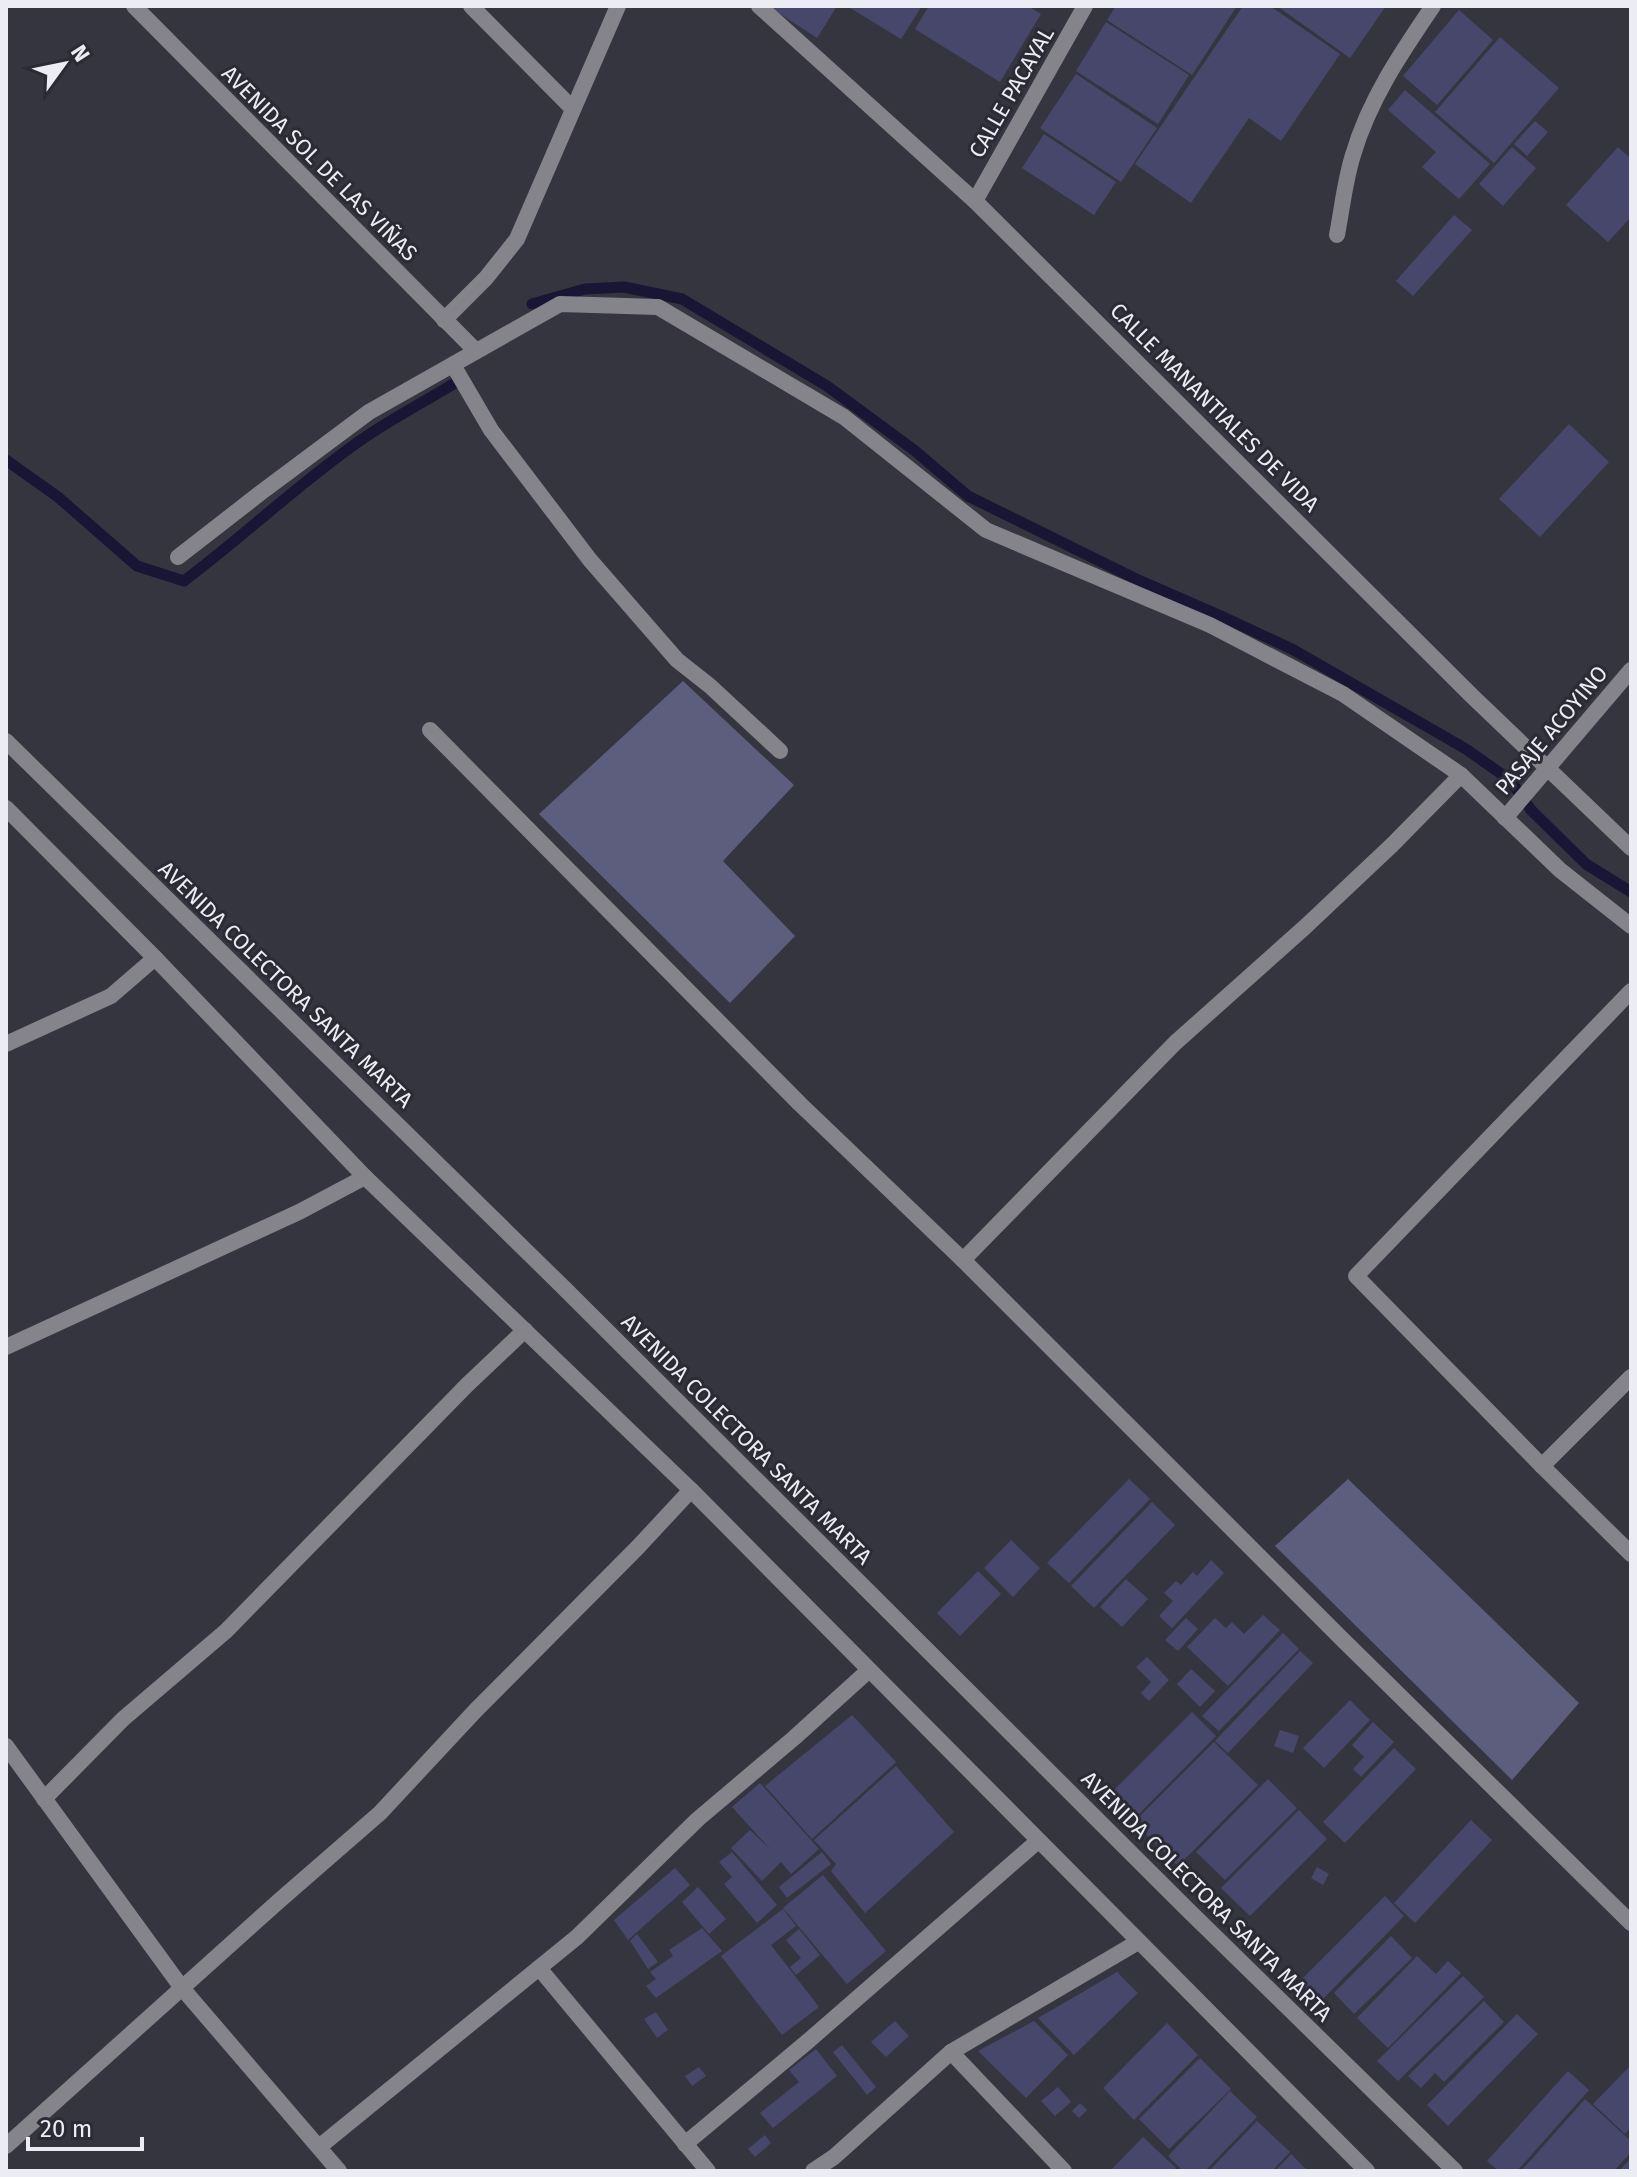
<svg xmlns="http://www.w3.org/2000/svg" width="1637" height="2177" font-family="'Fira Sans',sans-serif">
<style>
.green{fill:#5d5d7e}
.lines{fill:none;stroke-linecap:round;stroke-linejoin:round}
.stream{stroke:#181535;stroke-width:11}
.building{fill:#47476b}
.service{stroke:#84848a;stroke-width:16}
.minor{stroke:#84848a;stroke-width:16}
.tertiary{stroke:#84848a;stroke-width:16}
.labels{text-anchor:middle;stroke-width:6;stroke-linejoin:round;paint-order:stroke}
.street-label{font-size:22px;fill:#ececf4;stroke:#2b2b36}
</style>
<rect width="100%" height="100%" fill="#353540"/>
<g class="green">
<path d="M683,681L794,785L723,861L795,936L730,1003L539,814Z"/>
<path d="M1348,1479L1579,1703L1512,1780L1275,1546Z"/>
</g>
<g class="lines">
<g class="stream">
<path d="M532,304L585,289L624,287L682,299L827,386L914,450L968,496L1134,578L1221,616L1292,649L1466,749L1510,780L1531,810L1586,864L1631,892"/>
<path d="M6,460L58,497L137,566L184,581C244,536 299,483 361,440C391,419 424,402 455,383"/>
</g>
</g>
<g class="building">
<path d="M768,6H837L817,38Z"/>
<path d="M847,6H922L901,39Z"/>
<path d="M929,6H1028L1041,14L1000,82L915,29Z"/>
<path d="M1116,6H1237L1192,75L1107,20Z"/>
<path d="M1243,6H1270L1340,54L1281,141L1249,118L1191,203L1135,164Z"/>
<path d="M1277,6H1386L1350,58Z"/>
<path d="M1459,10L1493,40L1437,105L1403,76Z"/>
<path d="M1106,22L1189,75L1158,124L1076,71Z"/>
<path d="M1500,37L1559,88L1494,163L1435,112Z"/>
<path d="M1076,74L1157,128L1121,182L1040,128Z"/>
<path d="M1405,90L1490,164L1459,199L1422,167L1436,152L1388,110Z"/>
<path d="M1535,121L1548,132L1527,156L1514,144Z"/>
<path d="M1044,134L1116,182L1094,215L1022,168Z"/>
<path d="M1512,147L1536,168L1503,206L1479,184Z"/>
<path d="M1618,147L1631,159V217L1608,242L1566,205Z"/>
<path d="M1454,215L1472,230L1413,296L1396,281Z"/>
<path d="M1569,424L1609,462L1540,537L1499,499Z"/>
<path d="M1129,1479L1150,1499L1069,1583L1047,1563Z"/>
<path d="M1152,1502L1175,1525L1094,1608L1071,1586Z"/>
<path d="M1011,1540L1040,1568L1013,1597L984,1568Z"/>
<path d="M1211,1560L1224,1573L1172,1628L1159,1616L1173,1601L1164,1593L1176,1581L1181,1585L1193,1572L1197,1576Z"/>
<path d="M978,1571L1001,1594L960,1636L937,1613Z"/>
<path d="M1126,1579L1148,1599L1122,1627L1100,1607Z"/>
<path d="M1263,1615L1280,1630L1228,1686L1187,1647L1215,1618L1226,1628L1232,1622L1244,1634Z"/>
<path d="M1186,1618L1198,1629L1178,1651L1165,1640Z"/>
<path d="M1283,1633L1299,1649L1219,1731L1202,1716Z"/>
<path d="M1300,1651L1313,1663L1228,1753L1215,1741Z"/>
<path d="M1147,1657L1169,1680L1149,1701L1141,1693L1151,1682L1136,1667Z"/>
<path d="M1191,1669L1215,1691L1200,1707L1177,1684Z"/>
<path d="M1350,1700L1370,1720L1324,1768L1303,1748Z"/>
<path d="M1192,1712L1216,1736L1136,1817L1111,1793Z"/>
<path d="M852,1715L896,1762L812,1839L765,1786Z"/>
<path d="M1373,1722L1394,1742L1361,1777L1353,1769L1364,1757L1352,1745Z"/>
<path d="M1280,1730L1299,1736L1293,1753L1274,1746Z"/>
<path d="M1214,1742L1258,1785L1178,1866L1134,1822Z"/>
<path d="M1394,1748L1416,1769L1345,1843L1323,1822Z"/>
<path d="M896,1766L954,1832L865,1913L831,1871L836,1864L814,1840Z"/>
<path d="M1268,1779L1297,1808L1225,1880L1196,1852Z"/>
<path d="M760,1783L819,1849L791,1874L781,1862L762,1881L731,1848L750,1830L771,1850L732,1807Z"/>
<path d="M1299,1810L1327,1839L1250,1916L1221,1888Z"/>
<path d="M1471,1820L1492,1840L1415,1923L1394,1903Z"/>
<path d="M732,1852L777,1905L757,1923L724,1884L732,1877L719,1862Z"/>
<path d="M822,1852L831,1864L787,1898L779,1887Z"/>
<path d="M1317,1867L1329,1874L1323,1885L1311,1878Z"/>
<path d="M675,1868L690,1885L628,1940L614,1920Z"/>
<path d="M823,1875L886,1951L847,1984L783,1908Z"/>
<path d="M698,1887L726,1919L709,1934L682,1902Z"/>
<path d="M1385,1896L1404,1916L1319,2003L1299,1982Z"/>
<path d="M783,1909L796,1926L771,1945L819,2007L782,2035L721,1956Z"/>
<path d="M702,1928L722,1951L656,1998L646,1986L656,1979L650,1972L673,1956L669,1950Z"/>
<path d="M799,1929L820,1955L796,1975L790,1967L801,1958L786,1940Z"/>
<path d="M637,1934L658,1962L648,1969L630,1941Z"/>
<path d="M1391,1936L1412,1958L1354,2014L1334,1993Z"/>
<path d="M1417,1956L1436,1974L1448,1961L1461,1973L1388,2048L1357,2018Z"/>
<path d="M1117,1972L1138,1993L1074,2055L1038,2018Z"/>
<path d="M1463,1976L1484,1997L1398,2081L1377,2061Z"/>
<path d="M1484,2001L1504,2022L1444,2082L1435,2073L1421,2088L1408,2076Z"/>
<path d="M656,2012L668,2030L657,2038L644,2019Z"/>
<path d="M1517,2014L1538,2034L1448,2126L1427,2105Z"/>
<path d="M895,2021L909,2036L886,2057L871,2042Z"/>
<path d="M1034,2021L1068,2055L1026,2098L978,2051Z"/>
<path d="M1167,2023L1198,2055L1134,2120L1103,2088Z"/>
<path d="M842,2045L876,2087L867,2095L833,2052Z"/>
<path d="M816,2049L837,2076L773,2128L760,2113L799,2082L789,2070Z"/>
<path d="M1200,2058L1231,2089L1169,2149L1139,2119Z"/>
<path d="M1631,2065V2127L1625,2134L1593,2104Z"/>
<path d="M699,2067L706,2076L692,2086L685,2076Z"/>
<path d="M1568,2071L1589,2090L1517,2171H1499L1487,2161Z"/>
<path d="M1058,2087L1071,2102L1055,2116L1041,2101Z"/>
<path d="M1230,2091L1257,2117L1205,2171H1183L1168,2156Z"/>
<path d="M1585,2099L1631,2141V2152L1614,2171H1521Z"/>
<path d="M1080,2103L1087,2110L1079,2118L1072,2111Z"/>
<path d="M1257,2121L1290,2152L1272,2171H1209Z"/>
<path d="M765,2135L771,2143L755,2157L748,2149Z"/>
<path d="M1143,2137L1176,2168L1173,2171H1110Z"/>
<path d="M1291,2154L1308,2171H1275Z"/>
<path d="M1631,2158V2171H1619Z"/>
</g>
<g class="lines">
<path class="service" d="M1337,235C1342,209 1345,180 1353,155C1369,100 1401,53 1433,6"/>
<g class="minor">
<path d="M134,6L476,351"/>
<path d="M471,6L573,109"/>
<path d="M759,6L975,201L1472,696L1631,848"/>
<path d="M975,201L1085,6"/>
<path d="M444,320L486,278L517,239L618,6"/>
<path d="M453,365L491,430L590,560L677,660L710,686L780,751"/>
<path d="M178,557L263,491L369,412L560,304L658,307L844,417L986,530L1210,625L1343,694L1461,775L1560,870L1631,926"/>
<path d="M430,730L800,1104L963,1260L1341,1638L1631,1923"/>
<path d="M1505,818L1631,670"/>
<path d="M1631,991L1356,1276L1542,1466L1631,1554"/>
<path d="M6,1044L111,996L155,958"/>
<path d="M963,1260L1175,1043L1305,927L1392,845L1461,775"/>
<path d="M6,1347L299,1212L365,1177"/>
<path d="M1542,1466L1631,1377"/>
<path d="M6,1746L182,1988L339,2171"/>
<path d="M44,1799L123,1719L226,1631L467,1385L525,1330"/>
<path d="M539,1968L708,2171"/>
<path d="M951,2052L1064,2171"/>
<path d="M685,2144L807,2042L1038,1841"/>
<path d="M6,2146L280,1900L380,1813L476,1710L638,1547L691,1490"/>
<path d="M319,2147L577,1937L698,1819L794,1738L868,1671"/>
<path d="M813,2171L834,2157L951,2052L1138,1942"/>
</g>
<g class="tertiary">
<path d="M6,741L564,1288L1186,1908L1455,2171"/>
<path d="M6,808L155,958L365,1177L691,1490L1367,2171"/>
</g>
</g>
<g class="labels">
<g class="street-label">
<text transform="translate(1011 92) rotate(-60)" y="8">CALLE PACAYAL</text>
<text transform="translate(320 163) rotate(45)" y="8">AVENIDA SOL DE LAS VIÑAS</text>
<text transform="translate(1215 407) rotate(45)" y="8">CALLE MANANTIALES DE VIDA</text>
<text transform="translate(1551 730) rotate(-50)" y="8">PASAJE ACOYINO</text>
<text transform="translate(286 984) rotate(44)" y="8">AVENIDA COLECTORA SANTA MARTA</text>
<text transform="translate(747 1439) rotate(45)" y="8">AVENIDA COLECTORA SANTA MARTA</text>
<text transform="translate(1207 1896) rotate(45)" y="8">AVENIDA COLECTORA SANTA MARTA</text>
</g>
</g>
<rect width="1637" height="2177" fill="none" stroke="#ececf4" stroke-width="16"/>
<g transform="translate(64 64) rotate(57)" stroke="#2b2b36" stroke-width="6" paint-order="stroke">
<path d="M0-6L14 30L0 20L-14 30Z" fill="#ececf4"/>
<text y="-12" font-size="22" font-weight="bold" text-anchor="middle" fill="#ececf4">N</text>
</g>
<path d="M28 2137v12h114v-12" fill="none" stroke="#ececf4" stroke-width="4"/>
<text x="40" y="2137" font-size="24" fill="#ececf4" stroke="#2b2b36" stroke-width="6" paint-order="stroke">20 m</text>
</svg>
